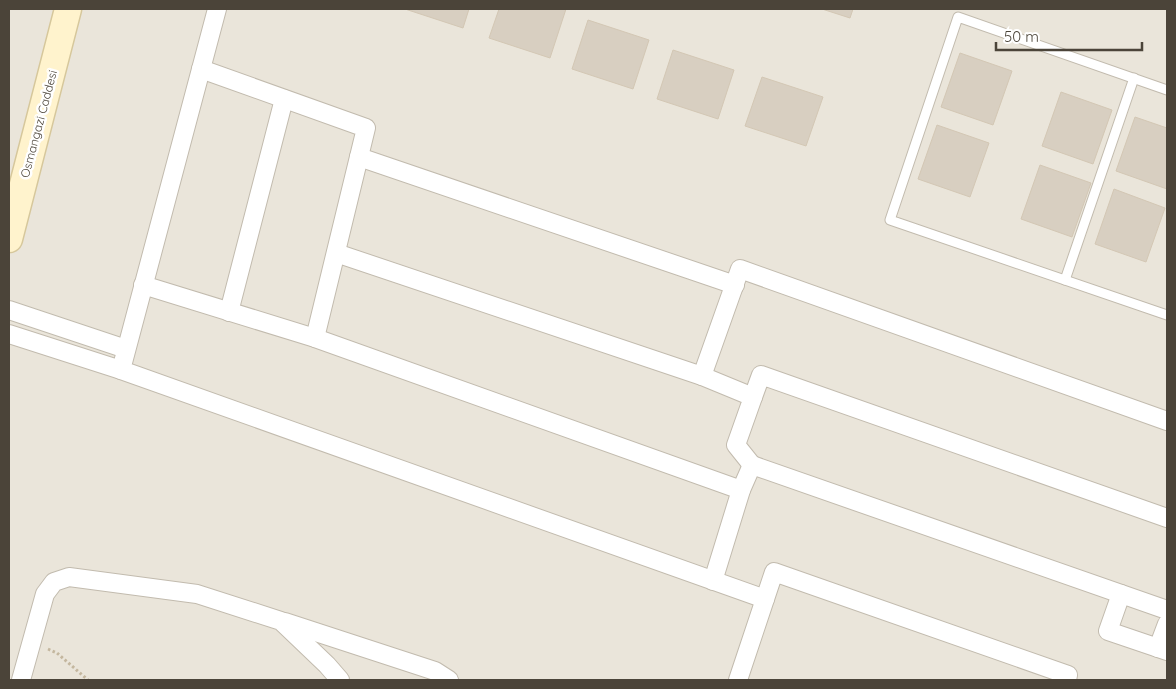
<svg xmlns="http://www.w3.org/2000/svg" width="1176" height="689" font-family="Quicksand,sans-serif">
<style>
.residential{fill:#eae5da}
.building{fill:#d8cfc1;stroke:#d3c7b4}
.lines{fill:none;stroke-linecap:round;stroke-linejoin:round}
.lane-casing{stroke:#c2bbae;stroke-width:11}
.street-casing{stroke:#c2bbae;stroke-width:20}
.secondary-casing{stroke:#d6c79b;stroke-width:29}
.path{stroke:#c4b79f;stroke-width:3;stroke-dasharray:2.5 2.5;stroke-linecap:butt}
.lane{stroke:#fff;stroke-width:9}
.street{stroke:#fff;stroke-width:18}
.secondary{stroke:#fff3cd;stroke-width:26}
.labels{text-anchor:middle;stroke-width:5;stroke-linejoin:round;paint-order:stroke}
.street-label{font-size:12px;fill:#4b4439;stroke:#fff}
</style>
<rect width="100%" height="100%" fill="#f6f3ec"/>
<rect class="residential" x="9" y="9" width="1158" height="671"/>
<g class="building">
<path d="M405,9H469L463,28Z"/>
<path d="M499,9H566L550,58L489,38Z"/>
<path d="M822,9H853L850,18Z"/>
<path d="M588,20L649,40L633,89L572,69Z"/>
<path d="M673,50L734,70L718,119L657,99Z"/>
<path d="M960,53L1012,71L993,125L941,107Z"/>
<path d="M762,77L823,97L806,146L745,126Z"/>
<path d="M1061,92L1112,110L1093,164L1042,146Z"/>
<path d="M1135,117L1167,128V189L1116,171Z"/>
<path d="M937,125L989,143L970,197L918,179Z"/>
<path d="M1040,165L1091,183L1072,237L1021,219Z"/>
<path d="M1114,189L1165,208L1146,262L1095,244Z"/>
</g>
<g class="lines">
<g class="lane-casing">
<g id="lane">
<path d="M1167,90L958,17L890,220L1167,315"/>
<path d="M1065,280L1134,78"/>
</g>
</g>
<g class="street-casing">
<g id="street">
<path d="M217,9L121,370L765,599"/>
<path d="M201,69L366,128L315,338"/>
<path d="M359,157L735,285"/>
<path d="M336,253L702,376L753,397L736,445L752,465"/>
<path d="M143,285L315,338L741,490"/>
<path d="M9,310L126,349"/>
<path d="M229,312L284,99"/>
<path d="M9,334L121,370"/>
<path d="M702,376L740,269L1167,421"/>
<path d="M753,397L761,375L1167,518"/>
<path d="M713,581L741,490L752,465L1167,610"/>
<path d="M1121,594L1108,631L1167,651"/>
<path d="M285,622L435,671L449,680"/>
<path d="M1158,648L1167,624"/>
<path d="M21,680L45,594L54,582L69,577L197,594L281,621L327,665L340,680"/>
<path d="M738,680L774,572L1068,675L1067,680"/>
</g>
</g>
<g class="secondary-casing">
<path id="secondary" d="M9,239L68,9"/>
</g>
<path class="path" d="M48,649L57,653L88,680"/>
<use href="#lane" class="lane"/>
<use href="#street" class="street"/>
<use href="#secondary" class="secondary"/>
</g>
<g class="labels">
<g class="street-label">
<text transform="translate(39 124) rotate(-75)" y="4">Osmangazi Caddesi</text>
</g>
</g>
<rect width="1176" height="689" fill="none" stroke="#4b4439" stroke-width="20"/>
<path d="M996 42v8h146v-8" fill="none" stroke="#4b4439" stroke-width="2.5"/>
<text x="1004" y="42" font-size="15" fill="#4b4439" stroke="#ffffff" stroke-width="4" paint-order="stroke">50 m</text>
</svg>
